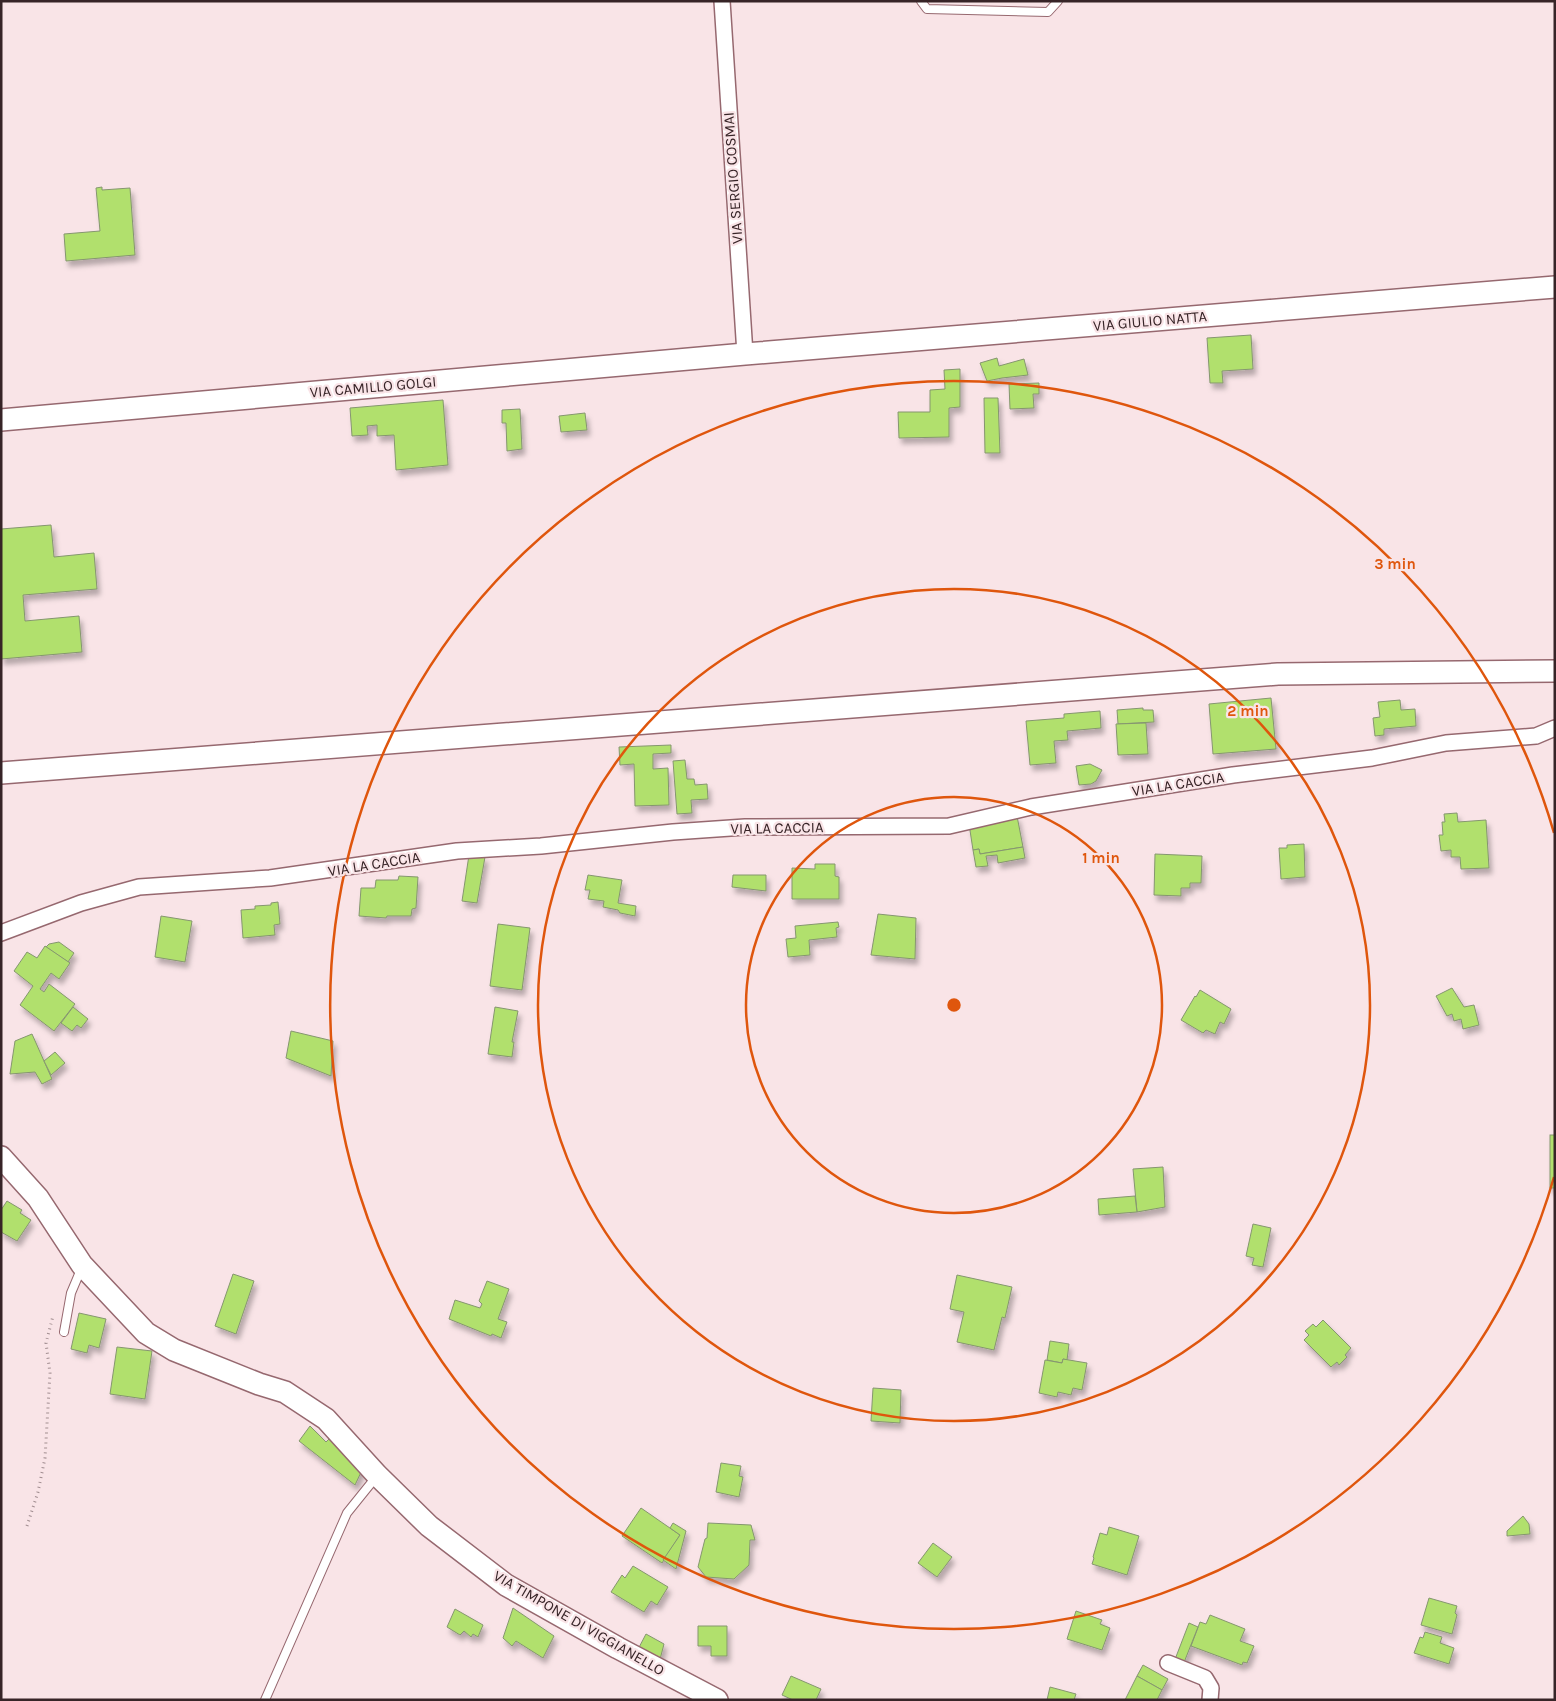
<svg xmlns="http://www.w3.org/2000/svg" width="1556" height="1701" font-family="Karla,sans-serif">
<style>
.building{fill:#b1e06d;stroke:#85966f;filter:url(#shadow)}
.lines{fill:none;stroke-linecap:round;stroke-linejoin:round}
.lane-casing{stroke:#96686f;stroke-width:10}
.street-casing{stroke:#96686f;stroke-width:18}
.secondary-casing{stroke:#96686f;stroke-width:24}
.path{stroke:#a18d90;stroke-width:3;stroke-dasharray:1 4;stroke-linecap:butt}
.lane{stroke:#fff;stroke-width:8}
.street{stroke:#fff;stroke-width:15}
.secondary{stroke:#fff;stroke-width:21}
.ring{fill:none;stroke:#df560d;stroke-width:2.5}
.labels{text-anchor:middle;stroke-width:4.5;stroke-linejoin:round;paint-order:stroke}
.street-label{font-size:15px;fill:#372427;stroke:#f9e4e7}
.centre{fill:#df560d;stroke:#f9e4e7;stroke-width:2.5}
.ring-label{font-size:15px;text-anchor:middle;font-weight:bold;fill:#df560d;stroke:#f9e4e7;stroke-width:4.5;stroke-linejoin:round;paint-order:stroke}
</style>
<defs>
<filter id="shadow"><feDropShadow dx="3" dy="5.5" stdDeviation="2.5" flood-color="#0004"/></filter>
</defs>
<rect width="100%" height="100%" fill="#f9e4e7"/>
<g class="building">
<path d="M102,187V190L130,188L135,255L66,261L64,234L100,231L96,188Z"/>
<path d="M1251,335L1253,369L1222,371L1223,383H1210L1207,338Z"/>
<path d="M997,358L999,366L1024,359L1028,375L1002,378L987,381L980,363Z"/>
<path d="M960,369V407L949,408V437L899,438L898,412H930V390L945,389L944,370Z"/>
<path d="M1039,383V394H1033L1034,408L1010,409L1009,384Z"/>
<path d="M984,398H998L1000,453H985Z"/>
<path d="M443,400L448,465L396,470L394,435L377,436V425L367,426L368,435L352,436L350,408Z"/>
<path d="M520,409L522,449L507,451L506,423H502V410Z"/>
<path d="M585,413L587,430L561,432L559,416Z"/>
<path d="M51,525L54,557L94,553L97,589L23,595L25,621L79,616L82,652L1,659V529Z"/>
<path d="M1271,698L1276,749L1213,754L1209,704Z"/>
<path d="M1400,700L1401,710L1415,709L1416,726L1384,729V735L1375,736L1373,718L1380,717L1378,702Z"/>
<path d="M1143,708V710H1153L1154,722L1118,724L1117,710Z"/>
<path d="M1100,711L1101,728L1067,731L1068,740L1054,741L1056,763L1030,765L1026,721L1064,718V714Z"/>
<path d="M1146,723L1148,754L1118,755L1116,724Z"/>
<path d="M671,745V753L653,754V769L668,768L669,805L635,806L634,764L620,765L619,747Z"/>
<path d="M685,760L687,779H694L695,785L707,784L708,799L691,800L692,813L677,814L673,761Z"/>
<path d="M1090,764L1102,770L1096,781L1091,784L1079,785L1076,766Z"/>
<path d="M1457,813L1458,822L1486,820L1489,868L1461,869L1460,857H1451V850L1441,851L1439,835H1443L1442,822H1445L1444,814Z"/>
<path d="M1017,816L1023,847L980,854L979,849L973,850L969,824Z"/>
<path d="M1304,844L1305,877L1281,879L1279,848H1287V845Z"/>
<path d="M1023,847L1025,858L998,863L997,855L986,856L988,866L976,867L973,850L979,849L980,854Z"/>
<path d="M1155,854L1202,856L1201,883H1190V888H1181V896L1154,895Z"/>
<path d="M469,855L485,857L477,903L462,901Z"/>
<path d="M815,864H835V876L839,877V899H792V868L815,869Z"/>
<path d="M588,875L622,880L618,903L636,906L635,916L620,913L618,910L603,907L604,901L588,899L590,890H585Z"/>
<path d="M733,875H766V891L732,887Z"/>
<path d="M399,876L418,877L416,908L412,909L411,916H387L386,918L359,916L361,888H375L376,880H398Z"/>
<path d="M278,902L280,924L274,925L275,935L243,938L241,910L255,909V906L271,905V903Z"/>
<path d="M878,914L916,918L915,959L871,955Z"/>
<path d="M161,916L192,921L185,962L155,957Z"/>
<path d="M838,922L839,927L836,928L837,937L809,940L810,955L788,957L786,939L796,938L795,926Z"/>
<path d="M498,924L530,928L522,990L490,986Z"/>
<path d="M59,942L74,953L68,962L46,947L49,944Z"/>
<path d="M45,946L70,963L59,979L51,973L40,989L44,992L49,984L75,1004L54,1031L20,1005L33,986L14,971L27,952L37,958Z"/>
<path d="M1452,988L1464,1007L1474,1005L1479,1025L1463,1029L1461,1019L1454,1021L1452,1014L1447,1016L1436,996Z"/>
<path d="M1200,990L1231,1009L1224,1024L1220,1022L1215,1034L1206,1030L1203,1033L1181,1020L1195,996L1196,997Z"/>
<path d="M73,1007L88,1019L81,1028L77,1025L72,1031L61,1023Z"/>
<path d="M495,1007L518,1011L512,1042H514L512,1057L488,1054Z"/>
<path d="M291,1031L333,1041L331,1076L286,1058Z"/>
<path d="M32,1034L52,1079L42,1084L35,1072L10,1074L15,1041Z"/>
<path d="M55,1052L65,1063L51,1075L44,1061Z"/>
<rect x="1550" y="1135" width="5" height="53"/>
<path d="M1163,1167L1165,1207L1137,1212L1133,1169Z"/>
<path d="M1135,1196L1137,1212L1099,1215L1098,1199Z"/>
<path d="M7,1201L22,1210L20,1213L31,1220L17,1241L1,1232V1210Z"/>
<path d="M1253,1224L1271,1228L1263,1267L1252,1265L1254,1258L1246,1256Z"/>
<path d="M233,1274L254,1281L236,1334L215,1326Z"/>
<path d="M957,1275L1012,1287L1005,1318L1002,1317L994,1350L957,1342L964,1312L950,1309Z"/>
<path d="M487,1281L509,1289L498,1319L507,1322L501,1338L492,1334L491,1336L449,1319L455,1300L480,1308L482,1304L479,1301Z"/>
<path d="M79,1313L106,1319L99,1348L89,1345L87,1353L71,1349Z"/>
<path d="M1323,1320L1351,1348L1345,1355L1347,1357L1339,1365L1337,1362L1331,1367L1304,1340L1309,1335L1305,1331L1313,1324L1316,1327Z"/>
<path d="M1050,1341L1069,1344L1067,1360L1063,1359L1062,1363L1047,1360Z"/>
<path d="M117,1347L152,1351L145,1399L110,1394Z"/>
<path d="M1063,1359L1087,1363L1082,1390L1073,1388L1071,1395L1058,1392L1057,1397L1039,1393L1045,1360L1062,1363Z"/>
<path d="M873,1388L901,1390L900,1423L871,1421Z"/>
<path d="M310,1426L326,1442L331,1437L363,1468L355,1485L299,1441Z"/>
<path d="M721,1463L741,1466L739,1476L743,1477L739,1497L716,1492Z"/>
<path d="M641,1508L680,1535L662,1563L622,1536Z"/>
<path d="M1523,1516L1529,1524L1530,1534L1507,1536V1531Z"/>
<path d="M673,1523L686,1531L676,1569L663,1560L680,1535L670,1528Z"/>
<path d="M708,1523L751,1525L755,1540H750L749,1565L734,1579L706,1577L698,1567L705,1539L707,1538Z"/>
<path d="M1109,1527L1139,1536L1127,1575L1092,1564L1094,1558L1093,1557L1100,1533L1107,1535Z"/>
<path d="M933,1543L952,1557L937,1577L918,1563Z"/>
<path d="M633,1566L668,1587L657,1605L651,1601L644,1612L611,1592L622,1575L625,1578Z"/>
<path d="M1429,1598L1457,1606L1455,1613L1457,1615L1452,1634L1421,1625Z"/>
<path d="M513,1608L554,1636L543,1658L516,1641L512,1646L503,1638Z"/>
<path d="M455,1609L483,1625L478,1637L473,1634L471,1637L464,1631L460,1635L447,1627Z"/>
<path d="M1076,1611L1102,1620L1100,1624L1110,1628L1102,1650L1067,1639Z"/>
<path d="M1210,1615L1245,1629L1240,1641L1254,1646L1247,1663L1243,1662L1242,1665L1191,1646L1200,1622L1206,1624Z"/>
<path d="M1189,1623L1198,1627L1183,1665L1174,1662Z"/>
<path d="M698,1626H727V1656H711V1646H698Z"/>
<path d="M1425,1632L1442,1637L1440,1643L1454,1648L1449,1664L1414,1653L1420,1637L1423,1638Z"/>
<path d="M646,1634L664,1644L658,1667L635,1655Z"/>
<path d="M1143,1665L1168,1679L1162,1690L1137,1676Z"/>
<path d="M791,1676L821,1689L816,1700H793L782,1695Z"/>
<path d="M1137,1676L1162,1690L1157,1700H1125Z"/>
<path d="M1050,1687L1076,1694L1074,1700H1047Z"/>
</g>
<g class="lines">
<g class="lane-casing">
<g id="lane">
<path d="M921,1L927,9L1048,12L1058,1"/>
<path d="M64,1332L71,1293L82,1267"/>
<path d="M265,1700L347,1513L376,1477"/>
</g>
</g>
<g class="street-casing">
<g id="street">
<path d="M722,1L745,354"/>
<path d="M1,933L81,903L139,887L270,878L457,851L541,846L673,832L745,827L949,826L1031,807L1233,775L1372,758L1446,743L1536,736L1555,728"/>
<path d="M1168,1663L1205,1678L1211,1688L1210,1700"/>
</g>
</g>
<g class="secondary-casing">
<g id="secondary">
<path d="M1,420L745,354L1555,287"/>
<path d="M1,773L1278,674L1555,671"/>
<path d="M1,1157L38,1198L82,1265L146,1333L174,1350L259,1384L285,1392L326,1419L377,1475L429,1526L506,1585L618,1648L717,1700"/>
</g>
</g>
<path class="path" d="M27,1526L38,1492L45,1458L50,1373L46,1343L53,1316"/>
<use href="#lane" class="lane"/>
<use href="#street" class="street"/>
<use href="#secondary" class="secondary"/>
</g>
<g class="ring">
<circle cx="954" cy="1005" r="208"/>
<circle cx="954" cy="1005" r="416"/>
<path d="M1554 1177A624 624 0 1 1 1554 833"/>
</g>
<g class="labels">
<g class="street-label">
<text transform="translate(733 178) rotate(-94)" y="5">VIA SERGIO COSMAI</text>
<text transform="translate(1150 321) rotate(-5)" y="5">VIA GIULIO NATTA</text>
<text transform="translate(373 387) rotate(-5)" y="5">VIA CAMILLO GOLGI</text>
<text transform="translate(1178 784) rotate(-9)" y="5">VIA LA CACCIA</text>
<text transform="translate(777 828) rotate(-1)" y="5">VIA LA CACCIA</text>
<text transform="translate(374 864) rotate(-9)" y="5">VIA LA CACCIA</text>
<text transform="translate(579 1623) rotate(30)" y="5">VIA TIMPONE DI VIGGIANELLO</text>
</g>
</g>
<circle cx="954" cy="1005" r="8" class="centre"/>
<g class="ring-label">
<text x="1395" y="569">3 min</text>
<text x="1248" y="716">2 min</text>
<text x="1101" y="863">1 min</text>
</g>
<rect width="1556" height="1701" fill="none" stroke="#372427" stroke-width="5"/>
</svg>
